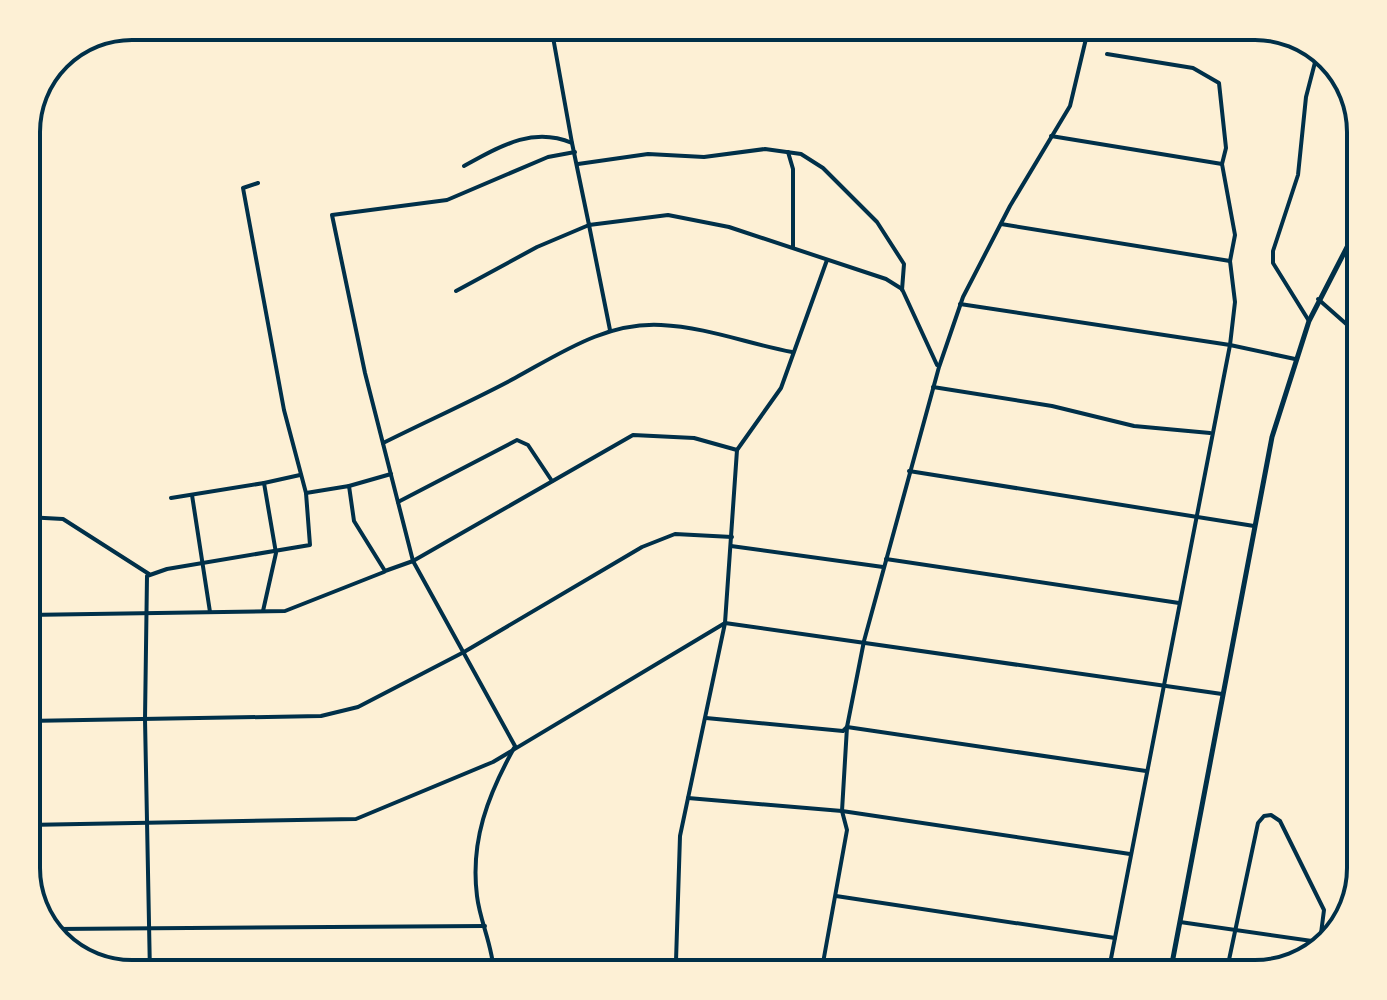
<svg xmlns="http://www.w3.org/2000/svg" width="1387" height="1000" font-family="'PT Serif',serif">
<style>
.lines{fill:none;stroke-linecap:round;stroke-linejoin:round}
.minor{stroke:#003049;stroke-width:4}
.tertiary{stroke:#003049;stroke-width:5}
.rim{fill:none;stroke:#003049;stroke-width:4}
</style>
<rect width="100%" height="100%" fill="#fdf0d5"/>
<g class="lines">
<g class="minor">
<path d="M551,26L572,143"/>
<path d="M1107,54L1193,68L1219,83L1226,148L1222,164L1235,235L1230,261L1235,302L1230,345L1108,974"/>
<path d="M1051,136L1222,164"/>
<path d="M575,152L548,157L447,200L332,215L365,373L413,561L633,435L694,438L737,450"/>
<path d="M788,152L793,169V247"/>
<path d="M578,164L648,154L704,157L765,149L801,154L823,168L877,222L904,264L902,290"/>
<path d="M464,166C499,147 532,126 572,143L589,225L668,215L729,227L886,279L902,289L937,365"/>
<path d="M258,183L243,188L284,410L306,493L349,486L354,521L385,571L413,561L515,746"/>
<path d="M1001,224L1230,261"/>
<path d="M456,291L537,247L589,225L610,330"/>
<path d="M1318,299L1361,337"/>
<path d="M960,304L1230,345L1295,359"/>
<path d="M1309,321L1273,263V251L1298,175L1306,97L1319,47"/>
<path d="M933,387L1052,406L1134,426L1210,433"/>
<path d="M383,443C427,421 472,401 515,378C561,353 606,322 661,325C706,327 749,344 792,352"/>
<path d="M909,471L1254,526"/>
<path d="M264,483L300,475"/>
<path d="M349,486L391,474"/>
<path d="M192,495L210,612"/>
<path d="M171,498L264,483L276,553L263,611"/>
<path d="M398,502L517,440L528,445L552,481"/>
<path d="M26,517L63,519L149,574"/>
<path d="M731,546L883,567"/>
<path d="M886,559L1179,603"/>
<path d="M26,615L285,611L384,572"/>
<path d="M706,718L843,731L847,727L1146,771"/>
<path d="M26,721L321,716L358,707L464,652L642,547L675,534L732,537"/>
<path d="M688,798L842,811L1130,854"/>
<path d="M26,825L356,819L493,762L725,623L1222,694"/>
<path d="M836,896L1115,938"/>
<path d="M1180,922L1326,943"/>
<path d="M55,929L485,926"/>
<path d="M676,961L680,836L725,623L737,450L781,388L827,260"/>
<path d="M494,964L681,961L750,966L751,974"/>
<path d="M150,974L145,719L147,576L167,569L310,545L306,493"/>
<path d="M494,974C493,946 480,922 477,896C470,841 488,795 514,748"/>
<path d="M821,974L847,830L842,811L847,727L864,641L939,367L963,297L1010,206L1070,106L1089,26"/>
<path d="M1226,974L1258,823L1264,816L1271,815L1280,821L1324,910L1319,949"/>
</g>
<path class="tertiary" d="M1170,974L1272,437L1309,321L1361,220"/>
</g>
<path d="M0 0H1387V1000H0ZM132 40H1255A92 92 0 0 1 1347 132V868A92 92 0 0 1 1255 960H132A92 92 0 0 1 40 868V132A92 92 0 0 1 132 40Z" fill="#fdf0d5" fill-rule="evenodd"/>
<path class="rim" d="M132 40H1255A92 92 0 0 1 1347 132V868A92 92 0 0 1 1255 960H132A92 92 0 0 1 40 868V132A92 92 0 0 1 132 40Z"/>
</svg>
